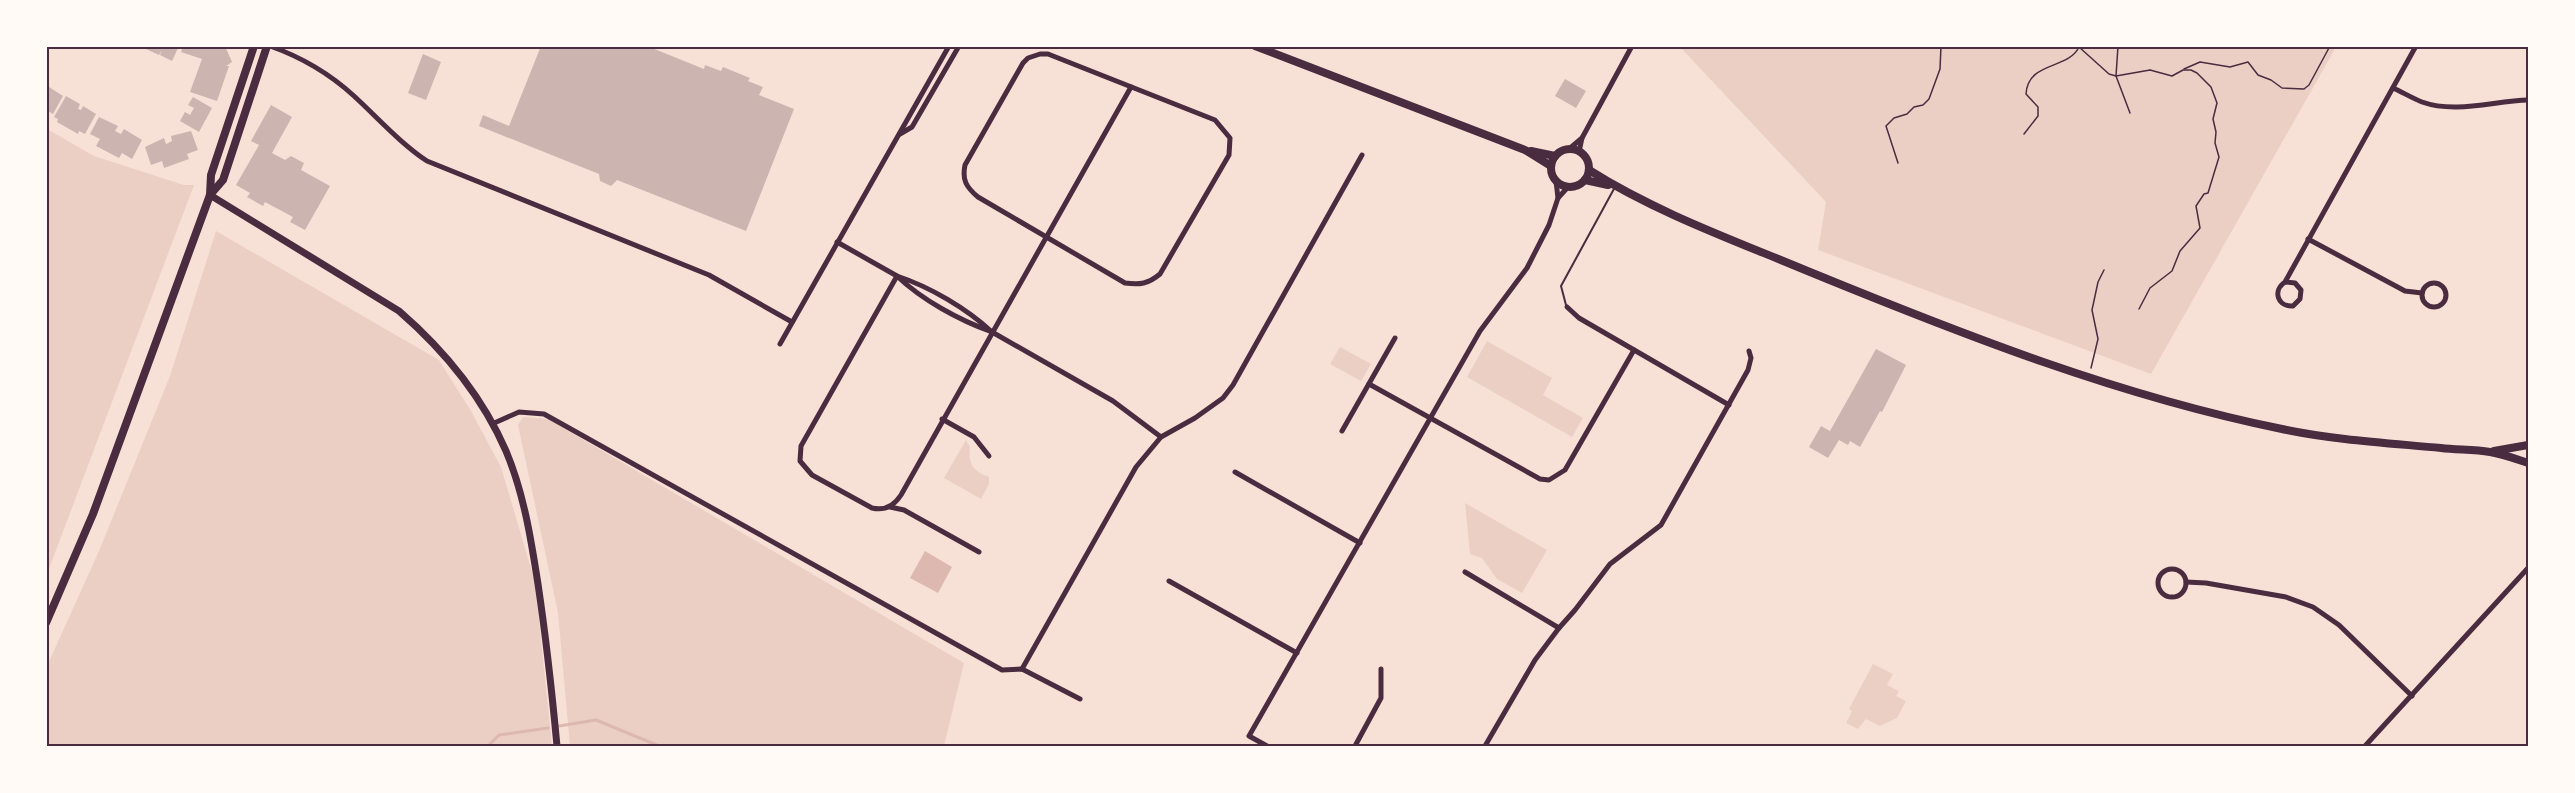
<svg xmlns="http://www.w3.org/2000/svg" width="2575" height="793" font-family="Bitter,serif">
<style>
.green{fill:#ebcfc5}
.water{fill:#dcb8b0}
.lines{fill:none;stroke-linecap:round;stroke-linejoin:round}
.stream{stroke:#dcb8b0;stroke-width:3}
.building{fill:#ccb4b1}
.path{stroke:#4a2c40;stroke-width:1.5}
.service{stroke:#4a2c40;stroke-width:2}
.minor{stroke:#4a2c40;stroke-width:5}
.tertiary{stroke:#4a2c40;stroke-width:7}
.secondary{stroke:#4a2c40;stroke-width:8}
.primary{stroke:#4a2c40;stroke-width:8}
.neatline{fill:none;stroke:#4a2c40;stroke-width:2}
</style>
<rect width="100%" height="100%" fill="#f7e1d7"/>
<g class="green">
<path d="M1680,47H2336L2151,374L1818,250L1826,202Z"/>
<path d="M47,129L94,156L184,185H194L47,574Z"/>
<path d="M216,231L439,360L471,411L501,467L535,582L552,746H47V666L99,551L170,376Z"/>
<path d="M1487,341L1552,378L1543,395L1583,418L1572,437L1467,377Z"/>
<path d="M1340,347L1371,364L1361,381L1330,364Z"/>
<path d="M523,417L548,419L964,663L944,746H570L558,613L518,425Z"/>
<path d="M966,440L970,447C968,464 973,471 989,477V484L981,499L944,478Z"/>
<path d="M1465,503L1547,550L1522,593L1497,579L1482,558L1470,554Z"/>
<path d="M1873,664L1893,674L1887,685L1899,691L1896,696L1906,701L1897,718L1880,726L1866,719L1858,729L1846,723L1852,711L1849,709Z"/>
</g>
<path class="water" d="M925,551L952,567L938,593L910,578Z"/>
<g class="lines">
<g class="stream">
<path d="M559,726L596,720L659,746"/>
<path d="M488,746L499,735L548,728"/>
</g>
</g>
<g class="building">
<path d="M147,46H179L172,61L160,55L162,50L159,55L146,49Z"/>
<path d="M183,46L220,48L225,46L232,62L226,66H229L217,101L190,92L202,59L181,52Z"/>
<path d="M541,46H647L704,69L705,65L721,71L723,67L750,78L748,81L763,87L759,95L794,109L746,231L617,180L611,186L600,181L599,174L479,126L483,115L509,126Z"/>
<path d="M423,54L441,62L426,100L408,93Z"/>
<path d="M1565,79L1586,91L1576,108L1555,96Z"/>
<path d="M46,85L63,96L53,114L46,110Z"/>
<path d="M66,96L80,104L78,109L81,110L83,106L96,114L85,134L79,131L78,134L57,122L58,119L54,117Z"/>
<path d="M193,97L212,108L199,132L180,121L185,112L190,115L194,108L188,105Z"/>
<path d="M271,105L292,117L272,153L285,160L291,156L304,163L301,170L330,186L305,230L290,222L293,217L265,202L263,206L247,197L250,193L236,185L259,145L251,141Z"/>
<path d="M99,117L118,126L115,131L121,134L124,129L142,140L132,159L122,153L119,158L96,146L100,139L90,134Z"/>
<path d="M191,131L198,150L187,154L189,159L164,168L162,161L151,165L145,147L164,138L166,144L172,141L171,136Z"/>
<path d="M1876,349L1906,365L1882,412L1880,411L1860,447L1850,441L1848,445L1839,440L1828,458L1809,447L1821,426L1830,431Z"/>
</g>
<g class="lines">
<g class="path">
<path d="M2079,47L2109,74L2116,76L2118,46"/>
<path d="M2184,69L2200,62L2230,67L2248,62L2258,75L2271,80L2282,88L2304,89L2309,85L2330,46"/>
<path d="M2130,113L2116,76L2150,70L2172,76L2183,70H2191L2197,73L2211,87L2217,103L2213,119L2216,132L2215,143L2219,157L2208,193L2204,194L2196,206L2200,228L2180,251L2172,271L2150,288L2139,309"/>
<path d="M2024,134L2038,116V107L2026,94C2028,61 2068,70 2079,47"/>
<path d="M1898,163L1886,126L1894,118L1907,114L1914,107L1923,105L1929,99L1940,69L1941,46"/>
<path d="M2091,368L2098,339L2092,310L2098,282L2104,270"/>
</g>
<path class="service" d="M1566,305L1561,286L1615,187"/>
<g class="minor">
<path d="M270,46C301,57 330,74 354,96C378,118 400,143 427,161L709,275L792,322"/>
<path d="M1040,54H1048L1215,120L1230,138L1229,155L1160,274C1148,284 1140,285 1125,283L978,197C966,187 962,180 965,165L1023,63L1028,58Z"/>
<path d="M2393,88C2402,92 2412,98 2422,102C2456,114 2493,101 2528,100"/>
<path d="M900,134L912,127L959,46"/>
<path d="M1569,149L1582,138L1632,46"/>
<path d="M1579,152L1582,138"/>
<path d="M1556,181L1558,198"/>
<path d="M2308,239L2405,291L2422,293"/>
<path d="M837,242L897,276L801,446L800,461L812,475L872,508C885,511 894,506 901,495L1131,87"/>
<path d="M2285,282L2295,283L2301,290L2300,299L2293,306C2278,307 2272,291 2285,282L2416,46"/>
<circle cx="2434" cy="295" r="12"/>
<path d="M1567,307L1579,318L1729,405"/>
<path d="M992,332C966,308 930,287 897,276C922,300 959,320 992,332L1113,401L1161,437"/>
<path d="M780,344L949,46"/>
<path d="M1369,384L1540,479L1549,480L1565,470L1634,350"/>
<path d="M942,419L974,437L989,456"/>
<path d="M492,424L519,412L544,414L1002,670L1022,669L1080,699"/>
<path d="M1342,431L1395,338"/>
<path d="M1235,472L1360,543"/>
<path d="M890,507L904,510L979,552"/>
<circle cx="2172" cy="583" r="14"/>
<path d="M1465,572L1559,628"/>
<path d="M1169,581L1297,653"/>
<path d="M2186,582L2206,583L2286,597L2313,607L2339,625L2412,696"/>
<path d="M1022,669L1136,467L1161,437L1195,418L1223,398L1233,385L1362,155"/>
<path d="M1267,746L1249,736L1480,331L1527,268L1549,225L1558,198L1568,187"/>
<path d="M1355,746L1381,698V669"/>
<path d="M1485,746L1535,660L1559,628L1575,610L1610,564L1661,525L1748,370L1751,358L1749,351"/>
<path d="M2365,746L2528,568"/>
</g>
<path class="tertiary" d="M210,195L399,311C444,350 482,396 506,451C524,494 531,539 538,584C546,638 552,692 557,746"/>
<g class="secondary">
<path d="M210,195L223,180L267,46"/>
<path d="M46,623L93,514L210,195L211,175L254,46"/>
</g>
<g class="primary">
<path d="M1255,46L1525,150L1551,166"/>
<circle cx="1570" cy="168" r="19"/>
<path d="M1531,151L1555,156"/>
<path d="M1589,170C1657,213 1736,241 1810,272C1964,335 2119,396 2282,429C2334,440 2388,443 2441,448C2457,450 2474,449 2490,452C2503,454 2516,459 2528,463"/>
<path d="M1585,180L1608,185"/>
<path d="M2494,451L2528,445"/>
</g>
</g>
<rect width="2575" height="793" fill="none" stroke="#fffaf5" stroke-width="96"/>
<rect x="48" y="48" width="2479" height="697" class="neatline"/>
</svg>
